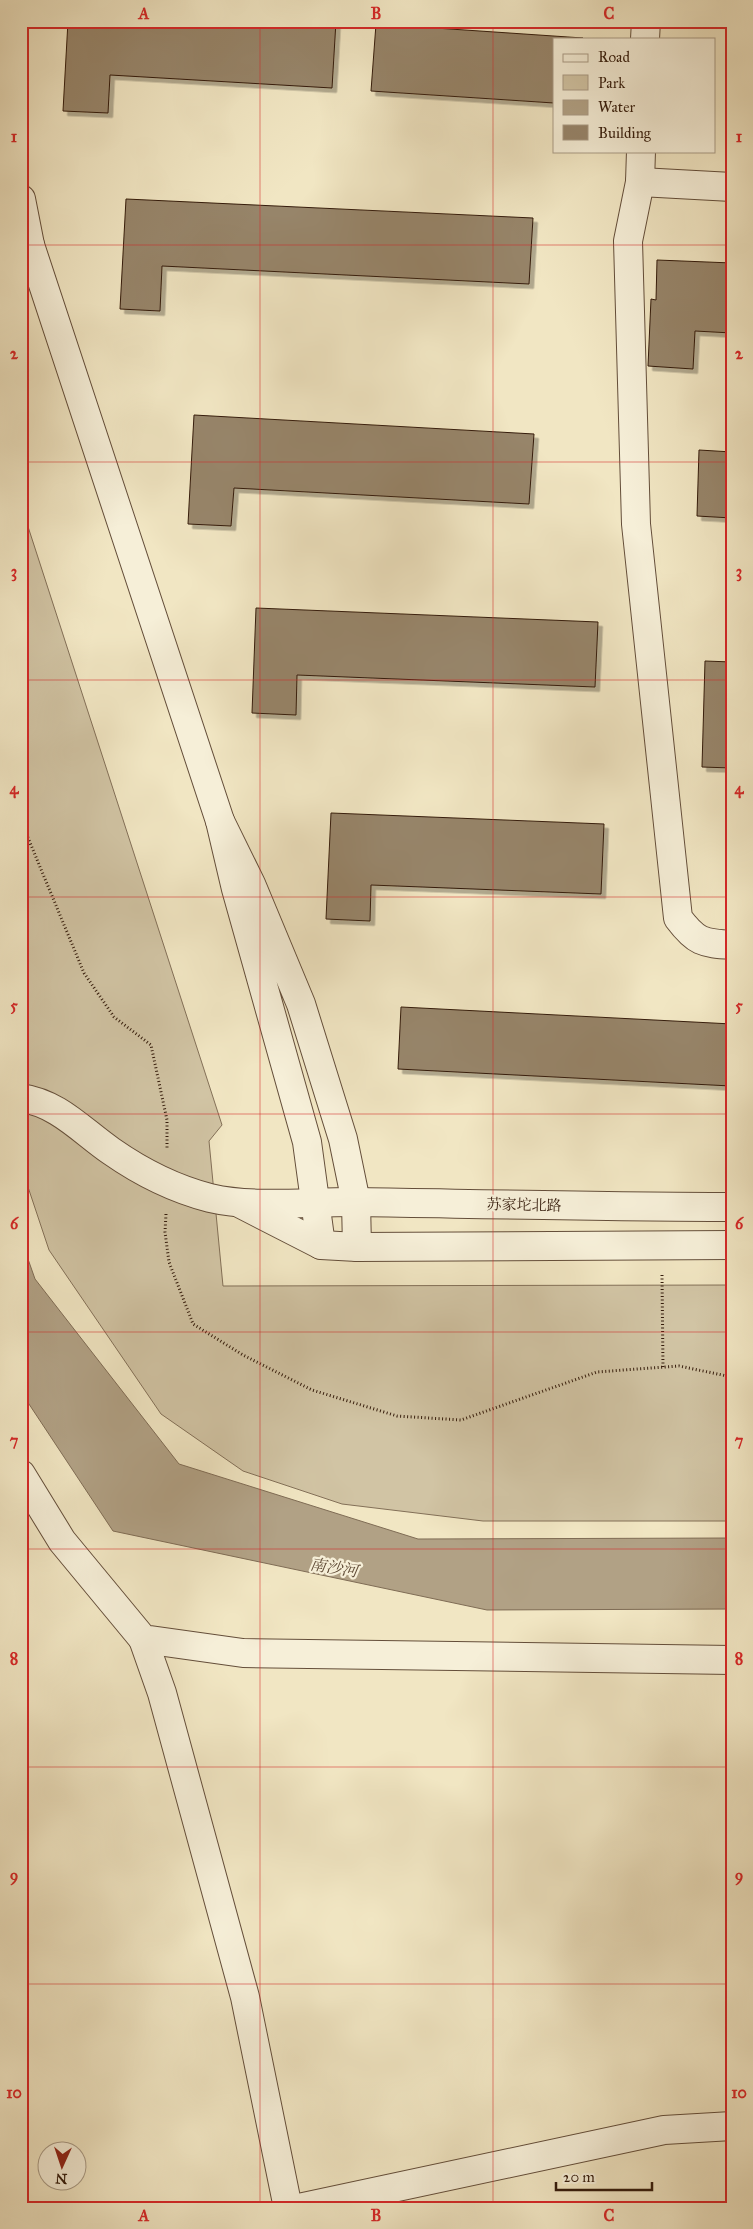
<svg xmlns="http://www.w3.org/2000/svg" width="753" height="2229" font-family="'IM FELL Great Primer','Noto Serif SC',serif">
<style>
.green{fill:#d1c4a4;stroke:#837058}
.water{fill:#b1a185;stroke:#7f6c55}
.building{fill:#97856b;stroke:#351c0c;filter:url(#shadow)}
.lines{fill:none;stroke-linecap:round;stroke-linejoin:round}
.minor-casing{stroke:#644e3a;stroke-width:30}
.path{stroke:#351c0c;stroke-width:3;stroke-dasharray:1 2.5;stroke-linecap:butt}
.minor{stroke:#f6efd8;stroke-width:28}
.grid{fill:none;stroke:#d62828;stroke-width:1;stroke-opacity:0.55}
.labels{text-anchor:middle;stroke-width:4.5;stroke-linejoin:round;paint-order:stroke}
.street-label{font-size:15px;fill:#351c0c;stroke:#f6efd8}
.water-label{font-size:16px;font-style:italic;fill:#604b36;stroke:#f6efd8}
.neatline{fill:none;stroke:#d62828;stroke-width:2}
.grid-label{font-size:16px;text-anchor:middle;font-weight:bold;fill:#d62828}
</style>
<defs>
<filter id="shadow"><feDropShadow dx="4.5" dy="4.5" stdDeviation="0" flood-color="#0004"/></filter>
</defs>
<rect width="100%" height="100%" fill="#f1e6c3"/>
<filter id="stains"><feTurbulence type="fractalNoise" baseFrequency=".004" numOctaves="4"/><feColorMatrix values="0 0 0 0 .2 0 0 0 0 .09 0 0 0 0 .02 0 0 0 .5 -.17"/></filter>
<radialGradient id="worn" r=".72"><stop offset=".6" stop-color="#630" stop-opacity="0"/><stop offset="1" stop-color="#630" stop-opacity=".3"/></radialGradient>
<path class="green" d="M21,505L222,1125L209,1141L223,1286L732,1285V1521H483L342,1504L243,1471L161,1414L49,1250L21,1166Z"/>
<path class="water" d="M21,1239L35,1279L179,1464L418,1539L732,1538V1609L487,1610L113,1531L21,1392Z"/>
<g class="building">
<path d="M68,21H336L332,88L110,75L108,113L63,111Z"/>
<path d="M376,24L583,38L554,39V103L371,91Z"/>
<path d="M126,199L533,218L529,284L162,266L160,311L120,309Z"/>
<path d="M657,260L732,263V333L695,331L693,369L648,366L651,299L656,300Z"/>
<path d="M194,415L534,434L529,504L234,488L231,526L188,524Z"/>
<path d="M699,450L732,452V518L697,516Z"/>
<path d="M256,608L598,622L595,687L297,675L296,715L252,713Z"/>
<path d="M705,661L732,662V768L702,767Z"/>
<path d="M331,813L604,824L601,894L371,885L370,921L326,919Z"/>
<path d="M401,1007L732,1024L731,1086L398,1069Z"/>
</g>
<g class="lines">
<g class="minor-casing">
<g id="minor">
<path d="M645,39L646,21"/>
<path d="M641,151L640,182L628,241L636,524L678,918C696,942 702,943 732,945"/>
<path d="M640,182L732,187"/>
<path d="M21,199L30,245L21,231"/>
<path d="M30,245L220,821"/>
<path d="M21,1098C58,1103 82,1131 111,1151C141,1172 175,1189 210,1198C257,1209 312,1201 361,1202C485,1204 608,1207 732,1207"/>
<path d="M241,1204L321,1245L357,1247L732,1245"/>
<path d="M321,1245L307,1142L236,889L220,821L251,884L301,1004L343,1139L356,1202L357,1247"/>
<path d="M21,1474L62,1541L143,1639L243,1653L732,1660"/>
<path d="M143,1639L162,1693L245,1997L288,2208"/>
<path d="M299,2208L664,2130L732,2126"/>
</g>
</g>
<g class="path">
<path d="M21,821L84,973L114,1017L151,1045L167,1120V1150"/>
<path d="M166,1214L165,1232L169,1262L193,1324L243,1355L312,1390L397,1416L461,1420L597,1372L679,1366L732,1377"/>
<path d="M662,1275L663,1367"/>
</g>
<use href="#minor" class="minor"/>
</g>
<path class="grid" d="M260,21V2208M493,21V2208M21,245H732M21,462H732M21,680H732M21,897H732M21,1114H732M21,1332H732M21,1549H732M21,1767H732M21,1984H732"/>
<g class="labels">
<g class="street-label">
<text transform="translate(524 1205) rotate(1)" y="5">苏家坨北路</text>
</g>
<g class="water-label">
<text transform="translate(334 1567) rotate(9)" y="6">南沙河</text>
</g>
</g>
<rect width="753" height="2229" fill="none" stroke="#f1e6c3" stroke-width="55"/>
<rect x="553" y="38" width="162" height="115" fill="#f6efd8" stroke="#a99b86"/>
<rect x="563" y="54" width="25" height="8" fill="#f6efd8" stroke="#a99b86"/>
<text x="598" y="62" font-size="15" fill="#351c0c">Road</text>
<rect x="563" y="75" width="25" height="15" fill="#d1c4a4" stroke="#a99b86"/>
<text x="598" y="88" font-size="15" fill="#351c0c">Park</text>
<rect x="563" y="100" width="25" height="15" fill="#b1a185" stroke="#a99b86"/>
<text x="598" y="112" font-size="15" fill="#351c0c">Water</text>
<rect x="563" y="125" width="25" height="15" fill="#97856b" stroke="#a99b86"/>
<text x="598" y="138" font-size="15" fill="#351c0c">Building</text>
<g transform="translate(62 2166) rotate(183)"><circle r="24" fill="#f6efd8" stroke="#a99b86"/>
<path d="M0-4L9 19L0 12L-9 19Z" fill="#8f2418"/>
<text y="-8" font-size="14" font-weight="bold" text-anchor="middle" fill="#351c0c">N</text>
</g>
<path d="M556 2182v8h96v-8" fill="none" stroke="#351c0c" stroke-width="2.5"/>
<text x="563" y="2182" font-size="15" fill="#351c0c" stroke="#f6efd8" stroke-width="4" paint-order="stroke">20 m</text>
<rect x="28" y="28" width="698" height="2174" class="neatline"/>
<g class="grid-label">
<text x="144" y="19">A</text>
<text x="376" y="19">B</text>
<text x="609" y="19">C</text>
<text x="14" y="142">1</text>
<text x="739" y="142">1</text>
<text x="14" y="359">2</text>
<text x="739" y="359">2</text>
<text x="14" y="577">3</text>
<text x="739" y="577">3</text>
<text x="14" y="794">4</text>
<text x="739" y="794">4</text>
<text x="14" y="1011">5</text>
<text x="739" y="1011">5</text>
<text x="14" y="1229">6</text>
<text x="739" y="1229">6</text>
<text x="14" y="1446">7</text>
<text x="739" y="1446">7</text>
<text x="14" y="1664">8</text>
<text x="739" y="1664">8</text>
<text x="14" y="1881">9</text>
<text x="739" y="1881">9</text>
<text x="14" y="2098">10</text>
<text x="739" y="2098">10</text>
<text x="144" y="2221">A</text>
<text x="376" y="2221">B</text>
<text x="609" y="2221">C</text>
</g>
<rect width="100%" height="100%" filter="url(#stains)"/>
<rect width="100%" height="100%" fill="url(#worn)"/>
</svg>
